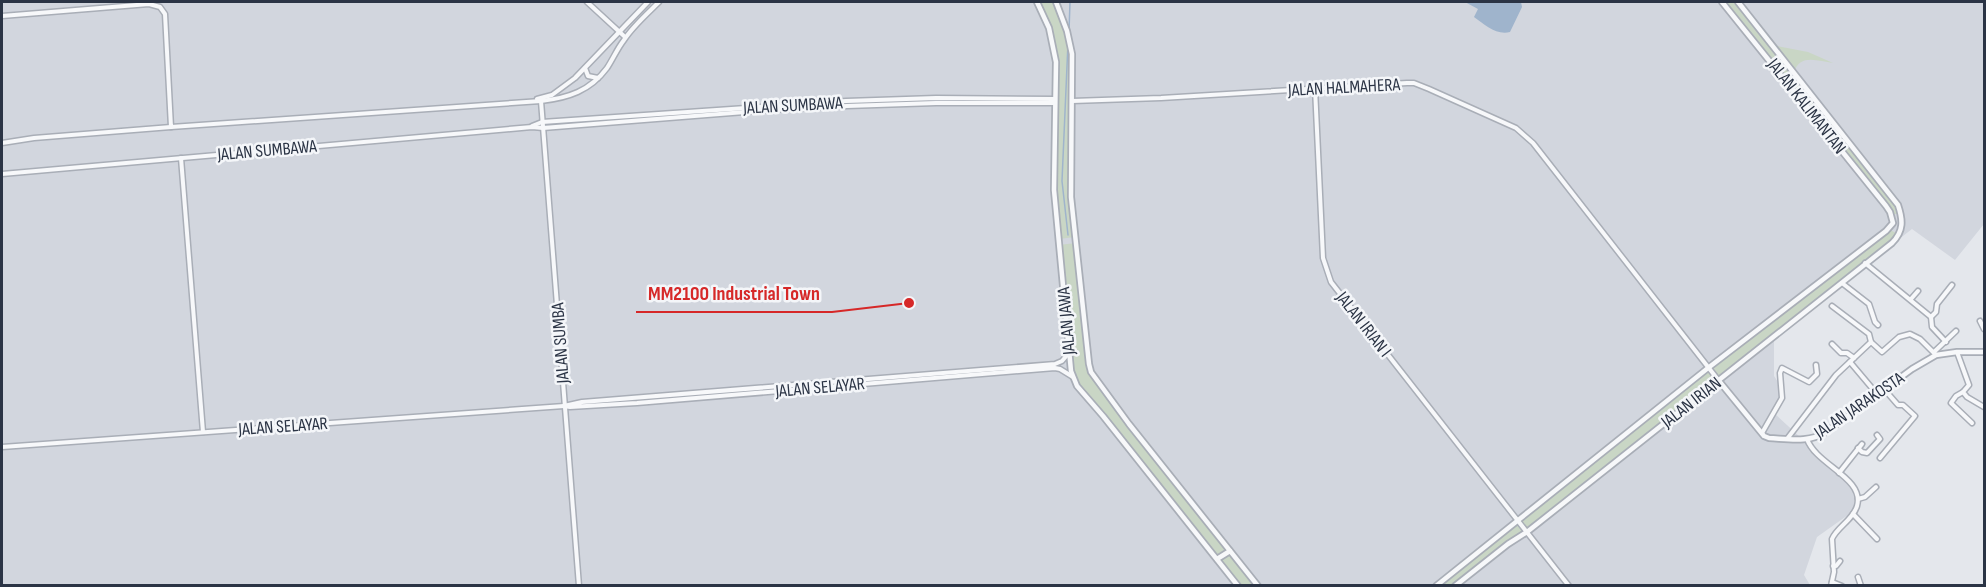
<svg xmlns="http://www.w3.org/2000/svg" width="1986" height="587" font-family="'Sofia Sans Condensed',sans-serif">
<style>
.built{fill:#d2d6de}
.green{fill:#c9d6c5}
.water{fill:#9fb4cc}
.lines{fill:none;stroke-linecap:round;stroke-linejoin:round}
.stream{stroke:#9fb4cc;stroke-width:1.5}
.minor-casing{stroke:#a9aeb7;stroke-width:7}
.tertiary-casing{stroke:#a9aeb7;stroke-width:8}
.minor{stroke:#f7f8fa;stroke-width:4}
.tertiary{stroke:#f7f8fa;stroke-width:4.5}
.labels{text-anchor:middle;stroke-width:5;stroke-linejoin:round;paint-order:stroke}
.street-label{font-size:18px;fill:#2b3445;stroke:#f4f6f9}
.leader{fill:none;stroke:#d62828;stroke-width:2}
.callout-dot{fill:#d62828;stroke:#f4f6f9;stroke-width:2}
.callout-label{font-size:20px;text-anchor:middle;font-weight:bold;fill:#d62828;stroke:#f4f6f9;stroke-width:5;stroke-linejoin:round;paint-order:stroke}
</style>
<rect width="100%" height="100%" fill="#e4e7ec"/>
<path class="built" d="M2,2H1984V224L1955,260L1912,229L1774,336V376L1784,391L1774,413L1853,486L1855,510L1817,537L1804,575L1810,585H2Z"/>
<g class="green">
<path d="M1037,2H1056L1072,54L1071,197L1075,237L1059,239L1054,165V49Z"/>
<path d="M1722,2H1738L1772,45L1808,52L1833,63C1818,61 1799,53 1794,73L1898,205L1899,211L1897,214H1892Z"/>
<path d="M1888,229L1896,233L1892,243L1455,585L1436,586Z"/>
<path d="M1076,243L1091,373L1257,585H1238L1073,377L1059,245Z"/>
</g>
<path class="water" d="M1465,2H1521L1522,7L1510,32C1497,36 1484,24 1474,17L1478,9Z"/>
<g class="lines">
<g class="stream">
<path d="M1069,31L1070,2"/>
<path d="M1068,43L1062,181L1068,235"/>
</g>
<g class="minor-casing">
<g id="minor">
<path d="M587,2L625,37"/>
<path d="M2,16L149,4L160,7L165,14L171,127L541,101C568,98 590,91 607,68C613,59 617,49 624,40C633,26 647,14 659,2"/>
<path d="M585,68L588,76L598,78"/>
<path d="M1315,88L1323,258L1331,282L1569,586"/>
<path d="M537,99L552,95L575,78L648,2"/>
<path d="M541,101L579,586"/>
<path d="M1072,101L1161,98L1407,83H1414L1429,89L1516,128L1533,143L1719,381"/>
<path d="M532,126L542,122L846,101L936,98L1055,99"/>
<path d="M2,143L34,138L171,127"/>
<path d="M181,158L203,432"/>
<path d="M2,174L532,127L543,128L769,110L847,106L936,103H1055"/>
<path d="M1865,263L1931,317L1932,327L1946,342"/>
<path d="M1842,283L1869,304L1875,322L1878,325"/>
<path d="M1911,299L1918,291"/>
<path d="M1832,306L1869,334L1871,342"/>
<path d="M1931,317L1936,312L1937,304L1952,285"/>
<path d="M1980,321L1984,329"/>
<path d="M1832,344L1841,353H1847L1854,358"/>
<path d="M1934,352L1956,331"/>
<path d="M1957,352L1969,385L1963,392L1967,397L1984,407"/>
<path d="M1068,354L1062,361L1055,364L582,402L564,406L570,407L637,403L1055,368L1060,369L1073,377"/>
<path d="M1850,362L1877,394"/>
<path d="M1963,392L1956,396L1951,403L1972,423"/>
<path d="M1762,433L1782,398L1780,373L1782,368L1809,382L1817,374L1816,365"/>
<path d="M1787,439L1836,375L1871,342L1882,352L1899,337L1910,334L1920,339L1936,355"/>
<path d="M1807,439C1816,465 1865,478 1857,506C1853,520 1837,527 1832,539L1834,572L1831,586"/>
<path d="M2,447L564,406"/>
<path d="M1858,448L1862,452L1867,453L1880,439L1877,435"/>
<path d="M1880,458L1915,416L1903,405H1898L1884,389"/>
<path d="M1839,473L1862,444"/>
<path d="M1858,499L1865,497L1876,487"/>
<path d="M1853,514L1877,539"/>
<path d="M1833,566H1836L1840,561"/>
<path d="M1858,577L1861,586"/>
<path d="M1832,582L1842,586"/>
</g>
</g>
<g class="tertiary-casing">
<g id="tertiary">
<path d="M1037,2L1049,28L1056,62L1054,190L1071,371L1077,386L1103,416L1238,586"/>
<path d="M1056,2L1067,31L1072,54L1071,197L1089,364L1091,372L1129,424L1258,586"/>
<path d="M1719,381L1764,436L1769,438C1789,439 1809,443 1826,432L1912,369L1936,355L1957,352H1984"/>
<path d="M1217,559L1230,551"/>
<path d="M1436,586L1708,368L1886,231L1893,223L1890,212L1886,206L1722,2"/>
<path d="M1455,586L1508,544L1527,532L1892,243C1904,231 1903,220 1898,205L1738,2"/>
</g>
</g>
<use href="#minor" class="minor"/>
<use href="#tertiary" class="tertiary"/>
</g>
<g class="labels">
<g class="street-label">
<text transform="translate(1344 87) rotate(-3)" y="6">JALAN HALMAHERA</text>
<text transform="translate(793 105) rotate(-3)" y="6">JALAN SUMBAWA</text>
<text transform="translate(1807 106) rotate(52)" y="6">JALAN KALIMANTAN</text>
<text transform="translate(267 150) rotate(-5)" y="6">JALAN SUMBAWA</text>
<text transform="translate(1066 321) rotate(-95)" y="6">JALAN JAWA</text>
<text transform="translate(1364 324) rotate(52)" y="6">JALAN IRIAN I</text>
<text transform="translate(560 343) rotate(-94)" y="6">JALAN SUMBA</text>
<text transform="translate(820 387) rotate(-5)" y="6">JALAN SELAYAR</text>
<text transform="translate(1691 402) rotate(-38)" y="6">JALAN IRIAN</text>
<text transform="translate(1859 405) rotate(-34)" y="6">JALAN JARAKOSTA</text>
<text transform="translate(283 426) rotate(-4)" y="6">JALAN SELAYAR</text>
</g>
</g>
<path class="leader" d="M909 303L832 312H636"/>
<circle class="callout-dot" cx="909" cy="303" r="6"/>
<g class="callout-label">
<text x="734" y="300">MM2100 Industrial Town</text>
</g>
<rect width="1986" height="587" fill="none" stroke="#2b3445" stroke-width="6"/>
</svg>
